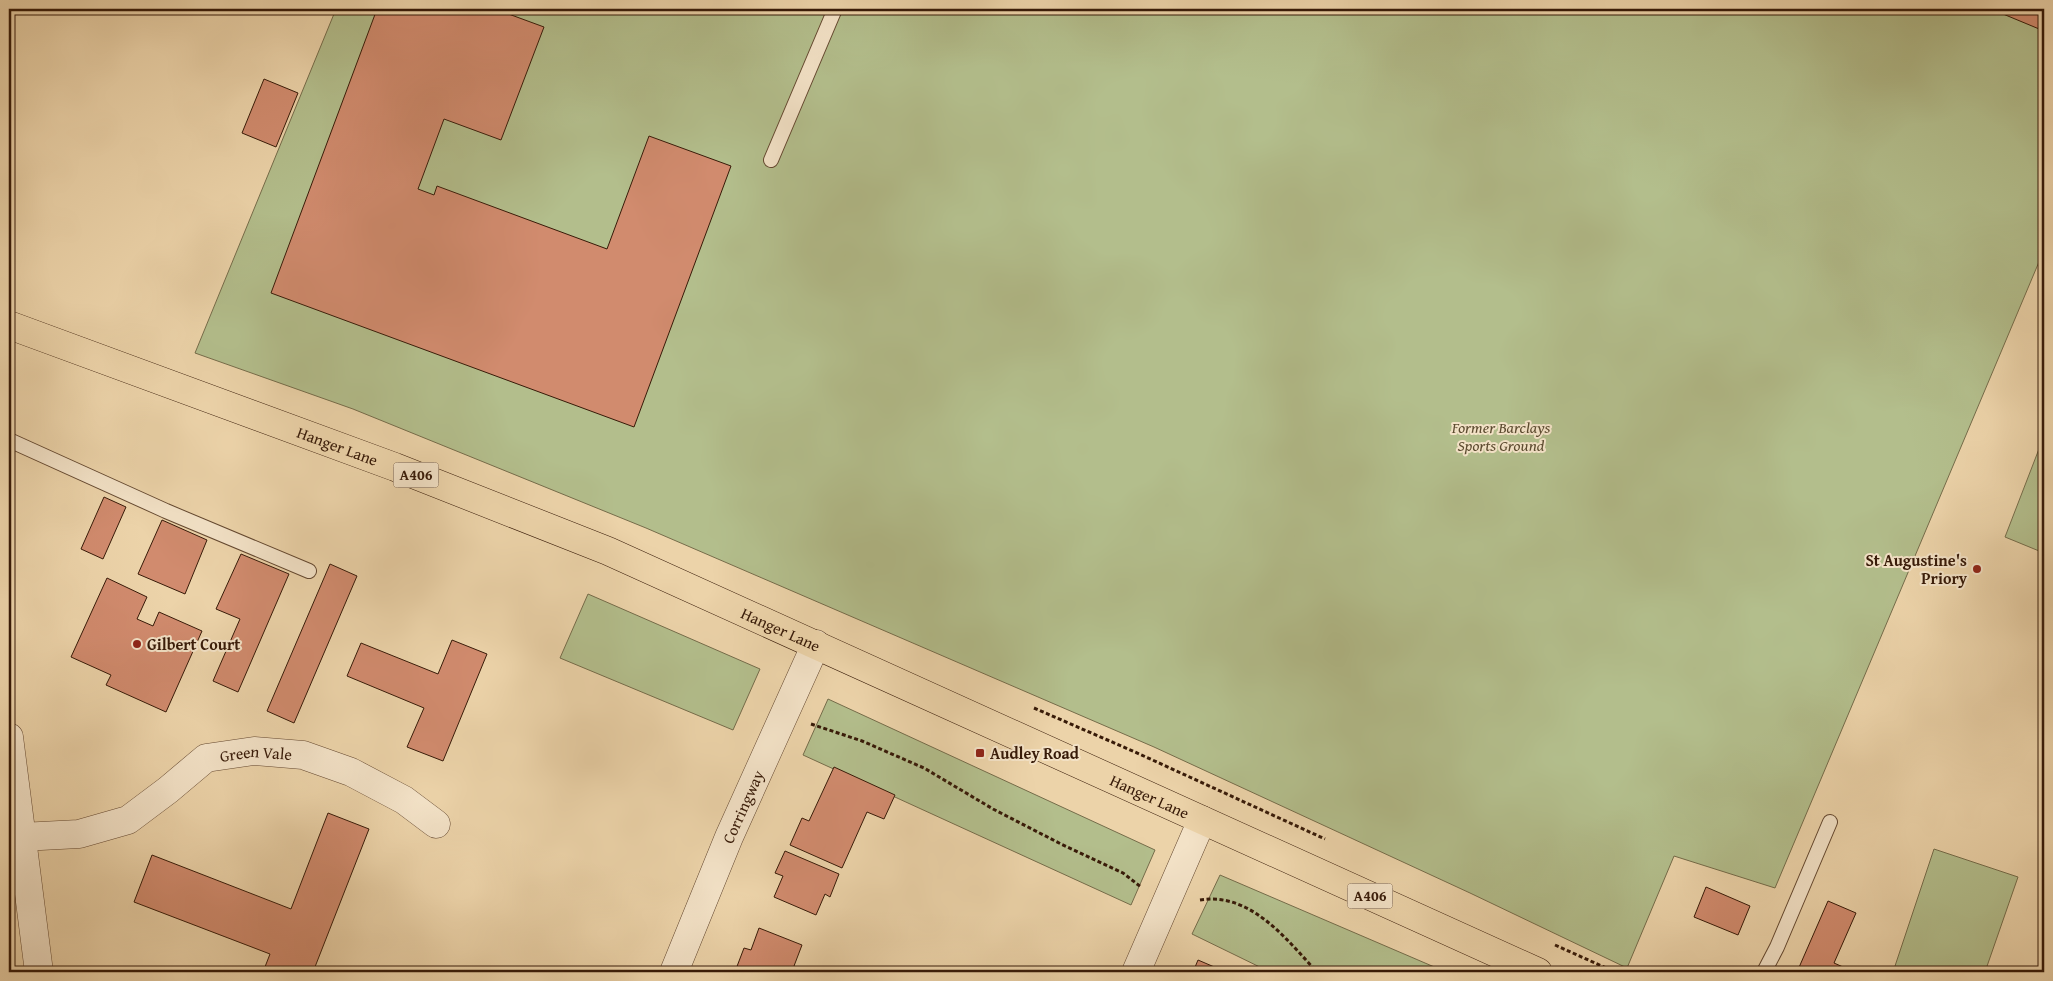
<svg xmlns="http://www.w3.org/2000/svg" width="2053" height="981" font-family="'Gentium Book Plus',serif">
<style>
.green{fill:#b3be8c;stroke:#756c4a}
.building{fill:#d18b6e;stroke:#371a08}
.lines{fill:none;stroke-linecap:round;stroke-linejoin:round}
.lane-casing{stroke:#644830;stroke-width:16}
.street-casing{stroke:#644830;stroke-width:29}
.highway-casing{stroke:#371a08;stroke-width:29}
.path{stroke:#371a08;stroke-width:3;stroke-dasharray:4 2.5;stroke-linecap:butt}
.lane{stroke:#f3e2c7;stroke-width:14}
.street{stroke:#f3e2c7;stroke-width:28}
.highway{stroke:#ecd3a9;stroke-width:28}
.poi-dot{fill:#8f2418;stroke:#f3e2c7;stroke-width:2}
.labels{text-anchor:middle;stroke-width:4;stroke-linejoin:round;paint-order:stroke}
.shield{fill:#f3e2c7;stroke:#6f5641;stroke-width:1}
.shield-label{font-size:15px;font-weight:bold;fill:#371a08}
.park-label{font-size:16px;font-style:italic;fill:#5c4b30;stroke:#f3e2c7}
.street-label{font-size:16px;fill:#371a08;stroke:#f3e2c7}
.poi-label{font-size:16px;font-weight:bold;fill:#371a08;stroke:#f3e2c7;text-anchor:start}
</style>
<rect width="100%" height="100%" fill="#ecd3a9"/>
<filter id="stains"><feTurbulence type="fractalNoise" baseFrequency=".004" numOctaves="4"/><feColorMatrix values="0 0 0 0 .2 0 0 0 0 .09 0 0 0 0 .02 0 0 0 .5 -.17"/></filter>
<radialGradient id="worn" r=".72"><stop offset=".6" stop-color="#630" stop-opacity="0"/><stop offset="1" stop-color="#630" stop-opacity=".3"/></radialGradient>
<g class="green">
<path d="M336,9H2044V250L1775,888L1674,856L1627,968L1470,893L1154,747L646,528L353,409L195,353Z"/>
<path d="M2044,436V553L2005,537Z"/>
<path d="M588,594L760,669L733,730L560,658Z"/>
<path d="M828,699L1155,850L1131,905L803,755Z"/>
<path d="M1934,849L2018,877L1985,972H1893Z"/>
<path d="M1220,875L1446,972H1270L1192,934Z"/>
</g>
<g class="building">
<path d="M377,9H495L544,27L501,140L444,119L418,189L434,195L437,186L607,249L649,136L731,166L634,427L271,293Z"/>
<path d="M1991,9H2044V31Z"/>
<path d="M264,79L298,93L276,147L242,133Z"/>
<path d="M104,497L126,507L103,559L81,549Z"/>
<path d="M162,520L207,540L185,594L138,574Z"/>
<path d="M241,554L289,574L238,692L213,681L240,619L216,609Z"/>
<path d="M330,564L357,576L294,723L267,711Z"/>
<path d="M107,578L147,597L137,619L153,626L159,612L202,631L166,712L106,685L111,675L71,657Z"/>
<path d="M452,640L487,654L443,761L407,747L424,708L347,676L361,643L438,674Z"/>
<path d="M834,767L895,795L884,819L867,812L842,868L790,845L802,818L809,821Z"/>
<path d="M328,813L369,829L313,972H263L270,954L134,902L152,855L291,909Z"/>
<path d="M785,851L839,874L830,897L825,894L816,915L774,897L783,876L775,873Z"/>
<path d="M1706,887L1750,906L1738,935L1694,917Z"/>
<path d="M1828,901L1856,913L1834,963L1852,971V972H1797Z"/>
<path d="M759,928L802,945L794,966L800,968L798,972H745L736,969L744,948L751,950Z"/>
<path d="M1198,960L1226,972H1193Z"/>
</g>
<g class="lines">
<g class="lane-casing">
<g id="lane">
<path d="M771,160L835,9"/>
<path d="M9,440L166,511L309,571"/>
<path d="M1764,972L1777,947L1830,822"/>
</g>
</g>
<g class="street-casing">
<g id="street">
<path d="M9,737L39,972"/>
<path id="s1" d="M21,837L79,834L128,820L168,790L206,758L254,751L303,755L351,772L404,800L436,824"/>
<path id="s2" d="M674,972L729,837L816,644"/>
<path d="M1136,972L1202,820"/>
</g>
</g>
<g class="highway-casing">
<g id="highway">
<path id="s3" d="M9,325L395,467L608,551L1538,972"/>
</g>
</g>
<g class="path">
<path d="M1034,708L1135,752L1325,839"/>
<path d="M811,724L862,741L924,768L993,809L1061,844L1123,873L1141,887"/>
<path d="M1200,900C1251,892 1286,939 1317,972"/>
<path d="M1555,945L1615,972"/>
</g>
<use href="#lane" class="lane"/>
<use href="#street" class="street"/>
<use href="#highway" class="highway"/>
</g>
<g class="poi-dot">
<circle cx="1977" cy="569" r="5"/>
<circle cx="137" cy="644" r="5"/>
<rect x="975" y="748" width="10" height="10" rx="2.5"/>
</g>
<g class="labels">
<g class="shield">
<rect x="393.5" y="462.5" width="45" height="25" rx="4"/>
<rect x="1347.5" y="883.5" width="45" height="25" rx="4"/>
</g>
<g class="shield-label">
<text x="416" y="480">A406</text>
<text x="1370" y="901">A406</text>
</g>
<g class="park-label">
<text x="1501" y="433">Former Barclays<tspan x="1501" dy="18">Sports Ground</tspan></text>
</g>
<g class="street-label">
<text dy="6" stroke="none"><textPath href="#s3" startOffset="350">Hanger Lane</textPath></text>
<text dy="6" stroke="none"><textPath href="#s3" startOffset="830">Hanger Lane</textPath></text>
<text dy="6" stroke="none"><textPath href="#s1" startOffset="259">Green Vale</textPath></text>
<text dy="6" stroke="none"><textPath href="#s3" startOffset="1235">Hanger Lane</textPath></text>
<text dy="6" stroke="none"><textPath href="#s2" startOffset="179">Corringway</textPath></text>
</g>
<g class="poi-label">
<text x="1967" y="566" text-anchor="end">St Augustine's<tspan x="1967" dy="18">Priory</tspan></text>
<text x="147" y="650">Gilbert Court</text>
<text x="990" y="759">Audley Road</text>
</g>
</g>
<rect width="2053" height="981" fill="none" stroke="#ecd3a9" stroke-width="30"/>
<rect x="10" y="10" width="2033" height="961" fill="none" stroke="#371a08" stroke-width="2.5"/>
<rect x="15" y="15" width="2023" height="951" fill="none" stroke="#371a08"/>
<rect width="100%" height="100%" filter="url(#stains)"/>
<rect width="100%" height="100%" fill="url(#worn)"/>
</svg>
